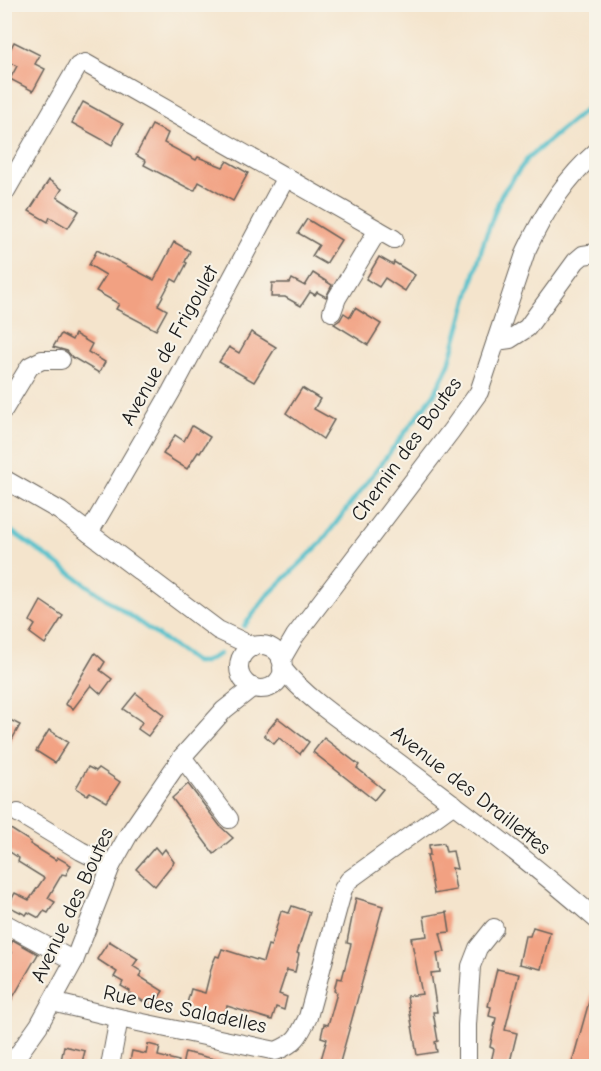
<svg xmlns="http://www.w3.org/2000/svg" width="601" height="1071" font-family="'Comic Neue',sans-serif">
<style>
.lines{fill:none;stroke-linecap:round;stroke-linejoin:round}
.stream{stroke:#54c1cc;stroke-width:4.5}
.building{fill:#f2a182}
.minor-casing{stroke:#68625a;stroke-width:20}
.minor{stroke:#fff;stroke-width:18}
.labels{text-anchor:middle;stroke-width:4.5;stroke-linejoin:round;paint-order:stroke}
.street-label{font-size:21px;fill:#1c1c1c;stroke:#f7f3e8}
</style>
<rect width="100%" height="100%" fill="#f7f3e8"/>
<filter id="ink" filterUnits="userSpaceOnUse"><feTurbulence type="fractalNoise" baseFrequency=".0167" numOctaves="2"/><feDisplacementMap in="SourceGraphic" scale="12" xChannelSelector="R" yChannelSelector="G"/><feConvolveMatrix kernelMatrix="1 2 1 2 8 2 1 2 1" color-interpolation-filters="sRGB"/></filter>
<filter id="wash" filterUnits="userSpaceOnUse"><feTurbulence type="fractalNoise" baseFrequency=".008" numOctaves="4" result="noise"/><feDisplacementMap in="SourceGraphic" scale="24" xChannelSelector="R" yChannelSelector="G"/><feGaussianBlur stdDeviation="1.35" result="paint"/><feColorMatrix in="noise" values="0 0 0 0 0 0 0 0 0 0 0 0 0 0 0 0 0 1.4 0 .05"/><feComposite in="paint" operator="in"/></filter>
<g filter="url(#wash)">
<rect width="100%" height="100%" fill="#f4e4cc"/>
<g class="lines">
<g class="stream">
<path d="M4,526L195,662H204L219,654"/>
<path d="M244,626L266,597L320,544L435,393L449,364L484,241L501,195L528,158L596,101"/>
</g>
</g>
<g id="blocks">
<g class="building">
<path d="M14,42L40,55L35,64L45,69L33,91L10,79L17,66L5,60Z"/>
<path d="M83,102L123,124L112,145L72,123Z"/>
<path d="M152,125L168,133L164,143L196,160L198,157L223,167L227,161L248,173L233,201L199,182L195,190L190,189L144,165L146,161L136,155Z"/>
<path d="M49,180L62,189L57,197L79,211L68,228L50,217L48,222L29,211Z"/>
<path d="M307,219L341,240L326,264L312,256L319,245L298,233Z"/>
<path d="M174,242L190,251L185,262L187,263L177,282L172,279L158,305L167,310L156,330L116,309L119,304L96,291L106,275L89,265L97,250L154,280Z"/>
<path d="M379,257L393,265L394,262L415,275L405,291L385,278L379,287L366,279Z"/>
<path d="M313,273L332,285L326,297L317,292L315,295L310,292L301,306L285,297H271L272,283H290L292,279L305,286Z"/>
<path d="M355,308L381,324L368,345L334,324L340,320L344,313L350,317Z"/>
<path d="M251,332L276,347L254,382L219,362L229,347L239,353Z"/>
<path d="M61,334L72,340L75,334L92,344L88,352L105,362L99,373L72,357L67,351L53,347Z"/>
<path d="M302,388L320,399L314,409L334,420L323,439L286,413Z"/>
<path d="M192,426L210,437L200,453L198,452L187,469L163,454L175,435L184,441Z"/>
<path d="M41,601L63,616L45,644L30,633L35,625L30,621Z"/>
<path d="M95,653L105,662L100,670L112,679L101,694L91,685L73,709L65,704Z"/>
<path d="M136,693L164,715L148,736L138,729L142,722L123,709Z"/>
<path d="M4,717L20,725L4,754Z"/>
<path d="M278,718L309,742L300,754L279,738L274,744L264,735Z"/>
<path d="M49,730L68,742L55,763L36,751Z"/>
<path d="M324,738L359,765L357,768L383,789L374,800L313,752Z"/>
<path d="M88,767L96,771L99,768L120,782L107,802L90,792L87,795L76,788Z"/>
<path d="M188,784L220,826L233,838L214,854L172,798Z"/>
<path d="M9,828L31,842L30,844L56,860L57,857L71,865L66,875L62,874L48,898L55,902L48,913L44,911L39,918L28,912L26,915L8,906L15,893L29,900L44,878L18,862L19,858L4,848V836Z"/>
<path d="M444,843L446,852L453,851L457,869L452,868L456,890L434,894L427,855H430L429,845Z"/>
<path d="M155,847L161,854L165,849L174,862L155,886L136,869Z"/>
<path d="M356,898L383,906L339,1066H319L327,1039L321,1037L324,1024L328,1025L337,993L334,991L337,978L342,979L351,944L347,943L348,937Z"/>
<path d="M292,906L310,912L297,953L299,954L295,972L287,970L279,994L287,997L284,1010L276,1007L272,1020L227,1006L224,1018L186,1007L191,989L205,993L212,965L216,956L219,957L222,949L263,962L268,945L271,946L281,911L289,913Z"/>
<path d="M447,912L450,932L440,933L445,952L437,953L440,972L431,973L437,1012H433L438,1041L435,1042L437,1052L417,1055L407,996L422,994L411,938L427,936L424,916Z"/>
<path d="M533,927L550,932L541,969L519,964L525,936H530Z"/>
<path d="M13,940L38,954L4,1013V978L11,967L5,964L12,953L8,950Z"/>
<path d="M109,941L138,959L133,966L142,972L139,976L163,991L153,1007L129,993L130,991L121,986L123,982L114,977L117,972L97,959Z"/>
<path d="M497,969L519,974L505,1030L517,1033L509,1066H490L494,1049L490,1047L496,1018L489,1016L491,1007L488,1006Z"/>
<path d="M592,991L597,992V1058L594,1066H571Z"/>
<path d="M148,1044L160,1047L158,1056L179,1061L178,1066H129L132,1051L146,1054Z"/>
<path d="M64,1046L85,1051L81,1066H60Z"/>
<path d="M185,1052L223,1061V1066H182Z"/>
</g>
</g>
</g>
<g filter="url(#ink)">
<use href="#blocks" fill-opacity="0" stroke="#68625a" stroke-width="1.5"/>
<g class="lines">
<g class="minor-casing">
<g id="minor">
<path d="M4,194L78,66L85,63L394,239"/>
<path d="M332,312L337,298L378,230"/>
<path d="M496,341L510,339L527,328L576,261L583,255L596,253"/>
<path d="M4,409L30,366L42,360H61"/>
<path d="M4,479L60,511L218,630L254,647"/>
<path d="M89,533L171,392L286,177"/>
<circle cx="261" cy="667" r="22"/>
<path d="M281,660L295,636L451,431L479,392L526,251C543,214 565,179 596,152"/>
<path d="M282,668C309,702 354,729 388,755C459,808 530,861 596,919"/>
<path d="M182,757L229,819"/>
<path d="M18,813L81,851L111,866"/>
<path d="M4,923L74,961"/>
<path d="M52,1002L119,1018L276,1051C296,1043 299,1036 308,1017L343,889L349,880L454,804"/>
<path d="M10,1066L39,1025L74,961L111,866L129,834L182,757L224,710L253,687"/>
<path d="M110,1066L119,1018"/>
<path d="M467,1066V1025L471,966L478,948L494,928"/>
</g>
</g>
<use href="#minor" class="minor"/>
</g>
</g>
<g class="labels">
<g class="street-label">
<text transform="translate(169 345) rotate(-61)" y="7">Avenue de Frigoulet</text>
<text transform="translate(406 449) rotate(-54)" y="7">Chemin des Boutes</text>
<text transform="translate(471 790) rotate(38)" y="7">Avenue des Draillettes</text>
<text transform="translate(72 905) rotate(-65)" y="7">Avenue des Boutes</text>
<text transform="translate(185 1009) rotate(12)" y="7">Rue des Saladelles</text>
</g>
</g>
<rect width="601" height="1071" fill="none" stroke="#f7f3e8" stroke-width="24"/>
</svg>
